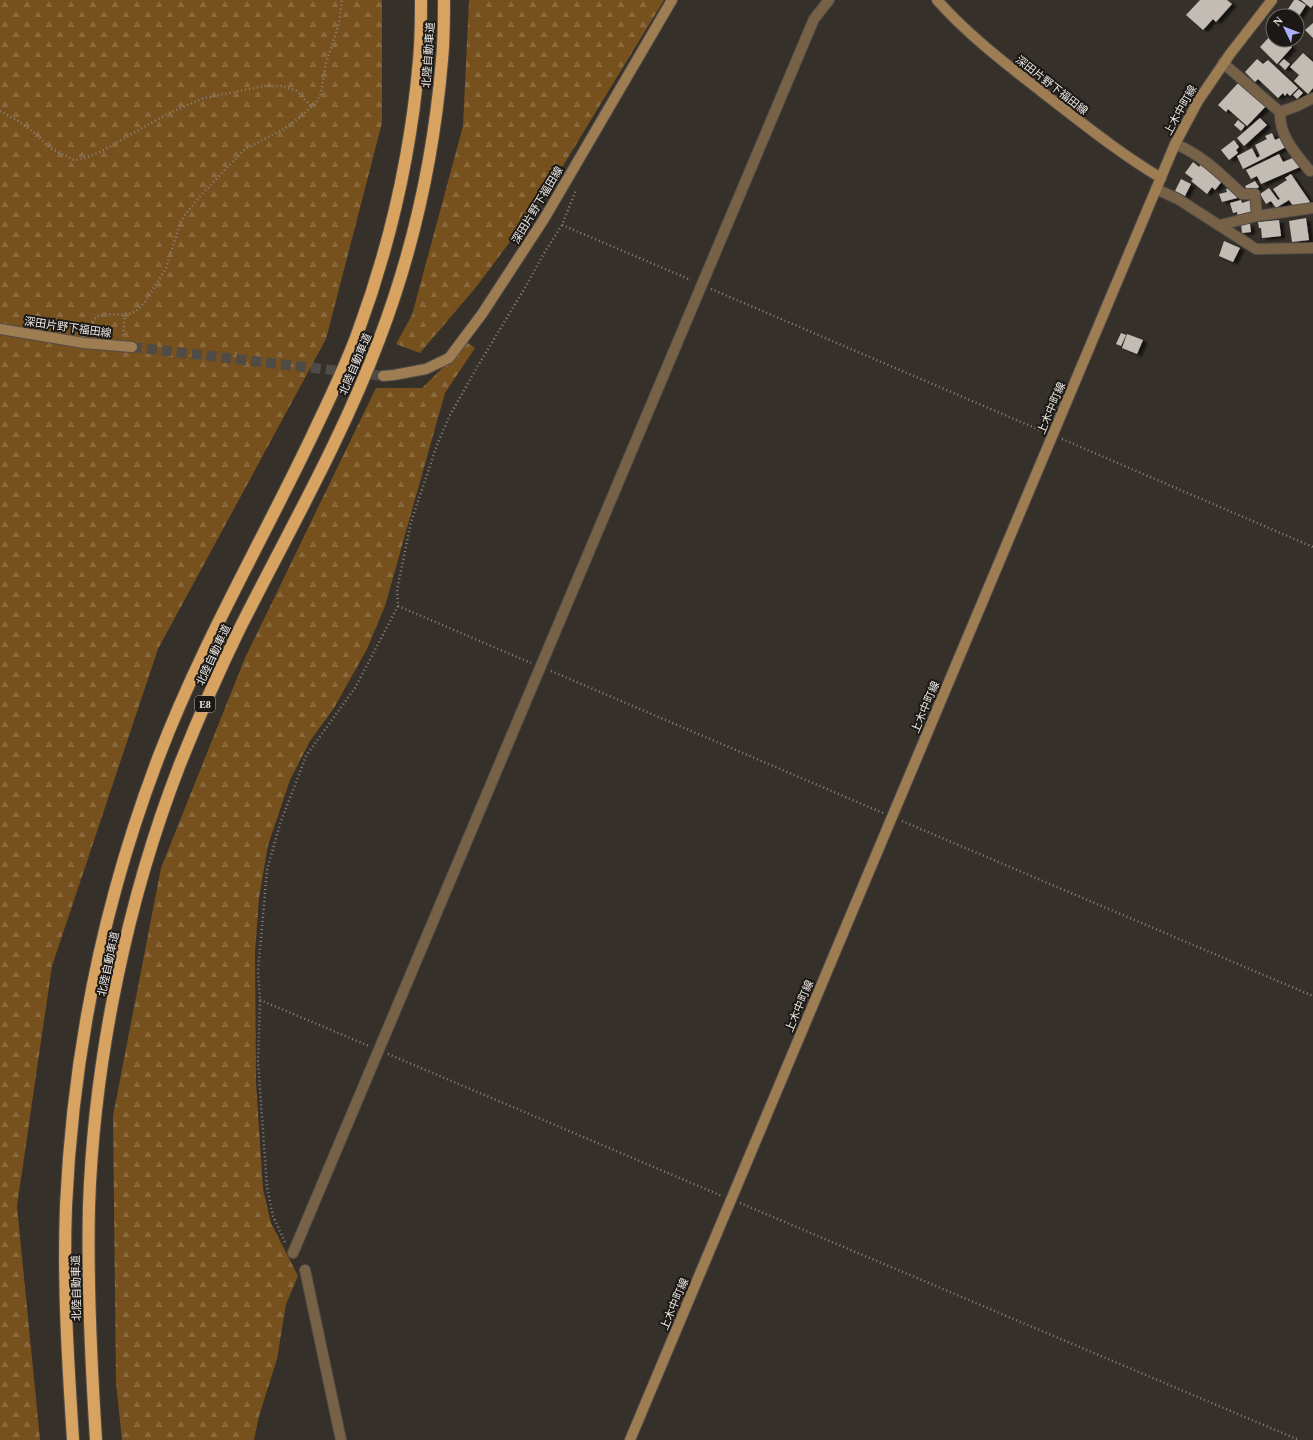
<svg xmlns="http://www.w3.org/2000/svg" width="1313" height="1440" font-family="'Times New Roman','Noto Sans JP',serif">
<style>
.forest{fill:url(#forest-firs)}
.building{fill:#c2bcb4;filter:url(#shadow)}
.lines{fill:none;stroke-linecap:round;stroke-linejoin:round}
.secondary-tunnel{stroke:#504b46;stroke-width:10;stroke-dasharray:10 5;stroke-linecap:butt}
.street-casing{stroke:#524d48;stroke-width:12}
.secondary-casing{stroke:#524d48;stroke-width:12}
.highway-casing{stroke:#524d48;stroke-width:14}
.path{stroke:#89847f;stroke-width:2.5;stroke-dasharray:1 3;stroke-linecap:butt}
.street{stroke:#776248;stroke-width:10}
.secondary{stroke:#9f7d53;stroke-width:10}
.highway{stroke:#d8a360;stroke-width:12}
.labels{text-anchor:middle;stroke-width:4;stroke-linejoin:round;paint-order:stroke}
.shield{fill:#1b1816;stroke:#ada9a6;stroke-width:1}
.shield-label{font-size:10px;font-weight:bold;fill:#ebe7e3}
.street-label{font-size:11px;fill:#ebe7e3;stroke:#1b1816}
</style>
<defs>
<pattern id="forest-firs" width="22" height="20" patternUnits="userSpaceOnUse"><rect width="22" height="20" fill="#77511d"/><path d="M5 1l3.5 6h-7zM16 11l3.5 6h-7z" fill="#8a6a3e"/></pattern>
<filter id="shadow"><feDropShadow dx="4.5" dy="2.5" stdDeviation="1" flood-color="#0009"/></filter>
</defs>
<rect width="100%" height="100%" fill="#35302a"/>
<g class="forest">
<path d="M0,0H382V123L326,339L158,649L52,966L17,1206L40,1440H0Z"/>
<path d="M469,0H664L547,192L477,286L420,353L396,344L412,315L463,126Z"/>
<path d="M468,343L475,348L445,393L385,606L367,649L334,708L310,741L290,780L268,845L259,898L255,953L256,1083L263,1189L271,1223L298,1276L286,1304L277,1359L259,1416L254,1440H122L116,1382L113,1116L161,868L245,658L376,388H422Z"/>
</g>
<g class="building">
<path d="M1200,0H1227L1232,4L1216,22L1213,19L1203,30L1186,15Z"/>
<path d="M1294,0H1298L1306,5L1297,19V16H1292L1286,12Z"/>
<path d="M1301,0H1313V5L1311,8Z"/>
<path d="M1313,23V38L1305,30Z"/>
<path d="M1273,33V40H1285L1292,47L1277,64L1260,47Z"/>
<path d="M1303,53L1313,62V88L1308,94L1294,81L1299,75L1290,67Z"/>
<path d="M1257,59L1263,64L1268,60L1298,88L1290,96L1287,93L1285,96L1283,93L1278,98L1258,79L1255,82L1245,72Z"/>
<path d="M1284,59L1290,64L1285,70L1279,64Z"/>
<path d="M1240,81L1266,106L1247,126L1228,109L1226,112L1218,105Z"/>
<path d="M1299,89L1303,93L1297,99L1293,95Z"/>
<path d="M1260,118L1267,125L1244,146L1237,138Z"/>
<path d="M1238,120L1245,126L1241,131L1234,125Z"/>
<path d="M1272,133L1275,140L1282,137L1286,147L1243,169L1237,156L1252,148L1257,158L1260,156L1255,145L1267,139L1265,136Z"/>
<path d="M1234,140L1239,147L1236,150L1238,153L1229,160L1221,150Z"/>
<path d="M1279,154L1283,162L1295,157L1300,167L1261,184L1257,176L1251,179L1246,170Z"/>
<path d="M1193,162L1199,167L1202,163L1223,180L1215,190L1212,187L1207,194L1191,181L1193,179L1185,173Z"/>
<path d="M1291,174L1310,202L1306,205L1294,207L1289,200L1276,208L1271,201L1266,204L1260,194L1269,188L1278,200L1280,199L1273,189L1287,180L1285,178Z"/>
<path d="M1181,179L1191,184L1185,196L1175,191Z"/>
<path d="M1255,181L1259,187L1249,193L1245,186Z"/>
<path d="M1232,188L1235,190L1237,198L1222,202L1219,194L1227,192L1226,189Z"/>
<path d="M1241,200L1242,203L1251,200L1254,213L1238,217L1237,212L1233,213L1230,203Z"/>
<path d="M1306,218L1309,240L1292,242L1289,221Z"/>
<path d="M1279,220L1281,236L1262,238L1261,228H1259L1258,222Z"/>
<path d="M1241,224H1250L1251,232L1242,233Z"/>
<path d="M1224,241L1240,248L1233,262L1219,256Z"/>
<path d="M1121,333L1126,335L1121,346L1116,344Z"/>
<path d="M1127,334L1143,340L1137,354L1122,348Z"/>
</g>
<g class="lines">
<path class="secondary-tunnel" d="M132,347L383,376"/>
<g class="street-casing">
<g id="street">
<path d="M1223,63L1280,112L1297,106L1313,98"/>
<path d="M1280,112C1279,136 1296,154 1310,171"/>
<path d="M1175,144C1201,154 1222,175 1242,194H1255L1257,216"/>
<path d="M1156,189L1178,199L1256,249L1313,248"/>
<path d="M1220,225L1257,216L1313,208"/>
<path d="M293,1253L814,19L829,0"/>
<path d="M305,1270L341,1440"/>
</g>
</g>
<g class="secondary-casing">
<g id="secondary">
<path d="M937,0C968,35 1006,64 1042,92C1081,122 1119,153 1161,178"/>
<path d="M0,329L84,343L132,347"/>
<path d="M383,376L394,375L426,369L449,358L482,314L544,219L672,0"/>
<path d="M630,1440L1175,144L1198,101L1230,54L1272,0"/>
</g>
</g>
<g class="highway-casing">
<g id="highway">
<path d="M73,1440C68,1362 63,1284 66,1206C73,1052 104,900 159,756C201,646 261,543 312,436C328,402 345,368 358,332C390,245 411,153 419,60C421,40 421,20 421,0"/>
<path d="M96,1440C91,1362 87,1284 89,1206C94,1060 127,900 180,764C198,719 217,675 238,632C286,536 341,441 379,340C413,251 434,155 442,60C444,40 444,20 444,0"/>
</g>
</g>
<g class="path">
<path d="M0,111L18,121L36,134L50,148L74,160L82,159L100,152L167,114L204,98L264,86H283L297,91L311,106"/>
<path d="M562,225L691,280"/>
<path d="M711,289L1042,431"/>
<path d="M86,332L96,317L105,314L125,315L135,312L145,302L166,268L181,221L188,211L202,194L245,149L284,129L303,115L317,101L321,93L326,63L339,24L342,0"/>
<path d="M123,335L125,315"/>
<path d="M1062,439L1313,547"/>
<path d="M398,606L531,663"/>
<path d="M551,671L883,813"/>
<path d="M902,821L1313,996"/>
<path d="M260,1000L369,1046"/>
<path d="M388,1054L722,1196"/>
<path d="M740,1203L1299,1440"/>
<path d="M285,1242L273,1216L267,1187L258,1061L260,1000L258,971L261,938L267,870L280,824L306,756L355,688L398,606L397,590L411,522L437,445L449,417L476,369L526,286L543,255L562,225L576,190"/>
</g>
<use href="#street" class="street"/>
<use href="#secondary" class="secondary"/>
<use href="#highway" class="highway"/>
</g>
<g class="labels">
<rect class="shield" x="195" y="696" width="20" height="16" rx="3"/>
<g class="shield-label">
<text x="205" y="708">E8</text>
</g>
<g class="street-label">
<text transform="translate(428 55) rotate(-86)" y="4">北陸自動車道</text>
<text transform="translate(1052 85) rotate(38)" y="4">深田片野下福田線</text>
<text transform="translate(1180 110) rotate(-61)" y="4">上木中町線</text>
<text transform="translate(537 205) rotate(-59)" y="4">深田片野下福田線</text>
<text transform="translate(68 327) rotate(8)" y="4">深田片野下福田線</text>
<text transform="translate(355 364) rotate(-67)" y="4">北陸自動車道</text>
<text transform="translate(1051 408) rotate(-67)" y="4">上木中町線</text>
<text transform="translate(213 655) rotate(-65)" y="4">北陸自動車道</text>
<text transform="translate(925 707) rotate(-67)" y="4">上木中町線</text>
<text transform="translate(108 964) rotate(-78)" y="4">北陸自動車道</text>
<text transform="translate(799 1006) rotate(-67)" y="4">上木中町線</text>
<text transform="translate(76 1288) rotate(-91)" y="4">北陸自動車道</text>
<text transform="translate(674 1304) rotate(-67)" y="4">上木中町線</text>
</g>
</g>
<g transform="translate(1285 28) rotate(313)"><circle r="19" fill="#1b1816" stroke="#6e6b68"/>
<path d="M0-3L7 15L0 10L-7 15Z" fill="#acaffb"/>
<text y="-6" font-size="11" font-weight="bold" text-anchor="middle" fill="#ebe7e3">N</text>
</g>
</svg>
